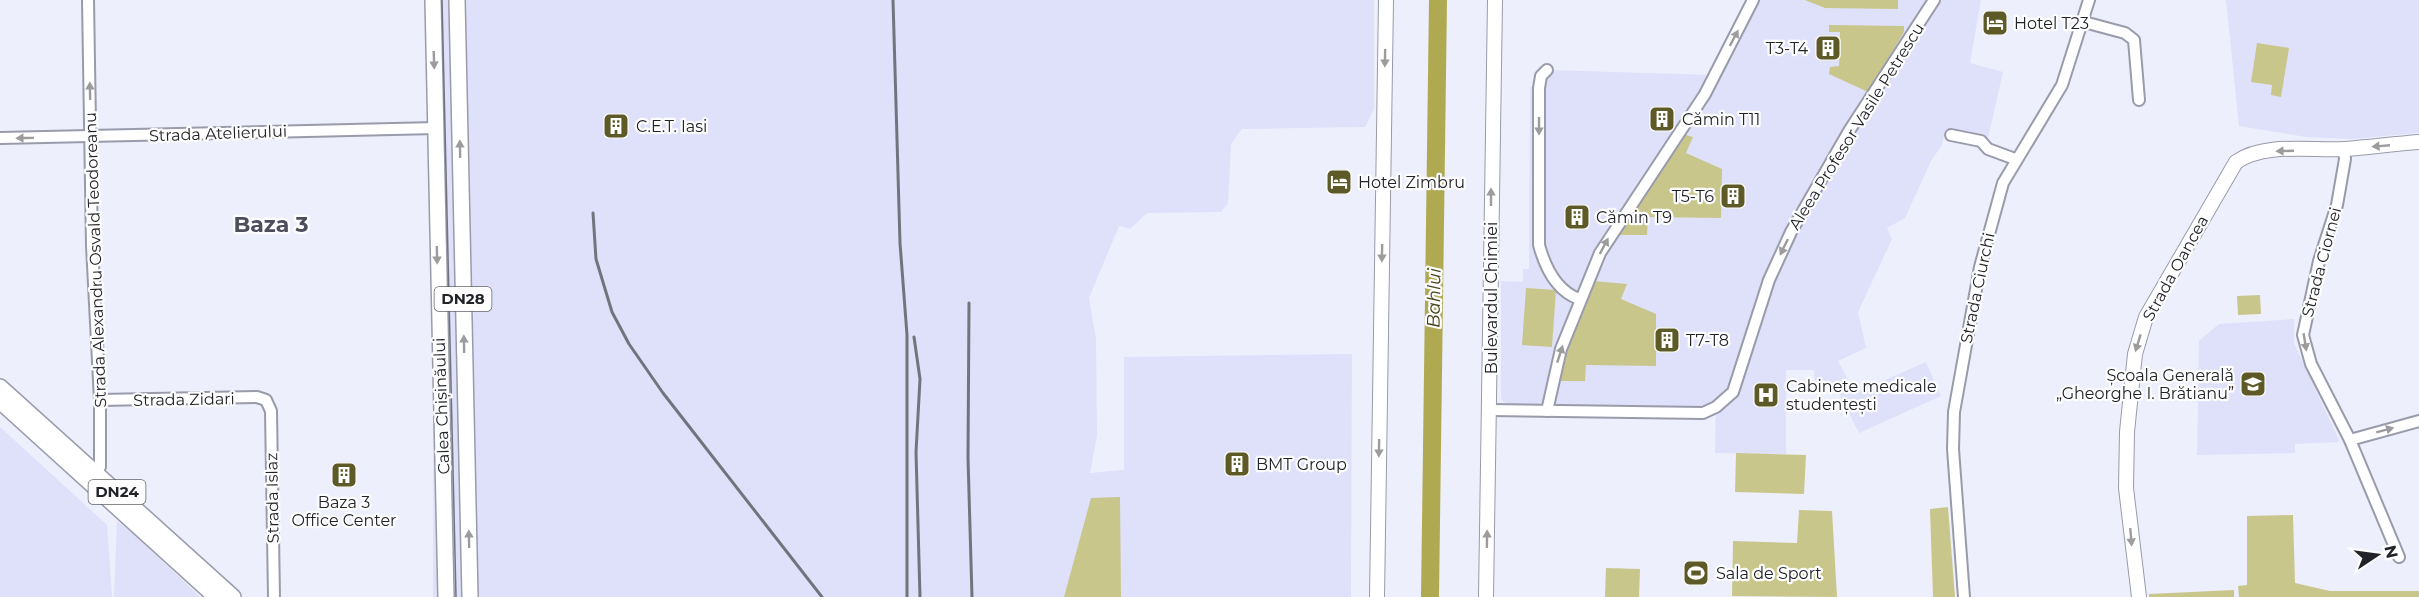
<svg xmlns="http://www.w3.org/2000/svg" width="2419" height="597" font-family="Montserrat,sans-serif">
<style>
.built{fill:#dee1f9}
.green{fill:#c9c68c}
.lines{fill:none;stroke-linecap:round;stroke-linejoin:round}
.river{stroke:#afaa52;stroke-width:18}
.street-casing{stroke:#999bab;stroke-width:14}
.secondary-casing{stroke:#999bab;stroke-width:16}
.primary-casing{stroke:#999bab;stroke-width:18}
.street{stroke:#fff;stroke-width:10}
.secondary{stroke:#fff;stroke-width:14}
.primary{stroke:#fff;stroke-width:15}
.tram{stroke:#72747d;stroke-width:1.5}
.rail{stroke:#72747d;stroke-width:3}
.oneway{fill:#9c9c9f}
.labels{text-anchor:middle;stroke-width:4.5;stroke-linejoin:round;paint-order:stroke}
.shield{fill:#fdfdfd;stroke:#646469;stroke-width:1.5}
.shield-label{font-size:15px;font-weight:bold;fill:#222329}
.poi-label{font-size:16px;fill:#222329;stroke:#fdfdfd;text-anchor:start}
.street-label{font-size:16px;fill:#222329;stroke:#fdfdfd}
.water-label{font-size:18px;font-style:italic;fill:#43411b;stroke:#fdfdfd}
.district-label{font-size:22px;font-weight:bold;fill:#4d4e5c;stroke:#fdfdfd}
</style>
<rect width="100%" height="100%" fill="#edeffd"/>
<g class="built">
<path d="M427,0H1374V109L1365,127L1242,129L1231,144L1228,203L1221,212L1147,213L1130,229L1119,226L1089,298L1096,339L1097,436L1090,473L1124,470V357L1352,354L1351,597H433L434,117Z"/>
<path d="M1753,0H1981L1970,63L2003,72L1988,138L1945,130L1942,145L1931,161L1905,218L1887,228L1892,239L1858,312L1866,348L1838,361L1855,393L1926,362L1941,396L1859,433L1834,384L1815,385L1814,370H1786V454L1715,453L1716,408L1703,413L1509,406L1501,399V281L1523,282V269H1529L1530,87H1539L1547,70L1714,75Z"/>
<path d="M2226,0H2419V133L2352,139L2306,137L2239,126Z"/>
<path d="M2294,319V343L2340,442L2295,444V453L2197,455L2199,341L2219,324Z"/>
<path d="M0,427L107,525L112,597H0Z"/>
<path d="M117,521L134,534L200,597H114Z"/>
</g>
<g class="green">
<path d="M1805,0H1898V9L1825,8Z"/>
<path d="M1829,25L1904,26V32L1868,92L1829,74L1830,67L1839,66L1840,32H1829Z"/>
<path d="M2257,43L2289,48L2281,97L2271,95L2272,85L2251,82Z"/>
<path d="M1686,135L1693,137L1686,153L1722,169L1721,218L1648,217L1647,235H1618Z"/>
<path d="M1593,281L1627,284L1621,299L1656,314V366L1586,365L1585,381H1559L1569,344Z"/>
<path d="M1526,288L1556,290L1552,347L1522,345Z"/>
<path d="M2260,295L2261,314L2238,315L2237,296Z"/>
<path d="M1736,453L1806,455L1804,494L1735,492Z"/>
<path d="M1120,497L1121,597H1064L1091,498Z"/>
<path d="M1948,507L1955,597H1933L1930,509Z"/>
<path d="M1799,510L1832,511L1837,597L1732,596L1733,541L1797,543Z"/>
<path d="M2293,515L2295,583L2330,591H2419V597H2239L2238,586L2247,585V516Z"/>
<path d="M1606,568L1640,569L1639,597H1605Z"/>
<path d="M2234,590V597H2149V594Z"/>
</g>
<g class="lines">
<path class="river" d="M1430,597L1438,0"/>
<g class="street-casing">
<g id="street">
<path d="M88,0L92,246L100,400V467L92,476"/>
<path d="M2084,22L2125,33L2134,40L2139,100"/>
<path d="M1547,70L1541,76L1539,88V245C1545,267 1557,291 1579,299"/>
<path d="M1951,135L1981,141L1988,149L2015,159"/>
<path d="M0,138L436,128"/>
<path d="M2344,149L2345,159L2337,205L2319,261L2303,335L2311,364L2350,440L2399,557"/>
<path d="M100,400L257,397L266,400L271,411L274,597"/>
<path d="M1491,410L1703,413L1716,407L1733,392L1769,280L1791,232L1849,131L1934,0"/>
<path d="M1547,411L1561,349L1600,253L1705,94L1753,0"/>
<path d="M2350,440L2419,421"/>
<path d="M1964,597L1953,449L1954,412L1980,267L2003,183L2062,85L2089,0"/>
</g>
</g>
<g class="secondary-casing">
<g id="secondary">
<path d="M1377,597L1386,0"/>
<path d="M1486,597L1495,0"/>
<path d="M2139,597L2126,488L2127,432L2135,354L2146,317L2236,162C2265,142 2311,151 2345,149C2370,147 2394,144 2419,142"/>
</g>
</g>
<g class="primary-casing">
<g id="primary">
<path d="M433,0L446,597"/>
<path d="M457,0L470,597"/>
<path d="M0,387L233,597"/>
<path d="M0,401L216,597"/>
</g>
</g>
<use href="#street" class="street"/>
<use href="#secondary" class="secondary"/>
<use href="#primary" class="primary"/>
<path class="tram" d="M442,0L456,597"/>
<g class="rail">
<path d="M893,0L900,243L907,335V597"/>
<path d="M593,213L596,259L612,312L629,344L663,393L822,597"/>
<path d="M969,303L968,458L972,597"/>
<path d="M914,337L920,379L916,452L920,597"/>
</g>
</g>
<defs><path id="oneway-solid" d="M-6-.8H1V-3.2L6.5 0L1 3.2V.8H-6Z" transform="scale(1.5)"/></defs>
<g class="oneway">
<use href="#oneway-solid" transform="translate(1734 38) rotate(-62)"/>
<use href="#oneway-solid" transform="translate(1385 58) rotate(91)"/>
<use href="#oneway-solid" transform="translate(434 60) rotate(88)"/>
<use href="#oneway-solid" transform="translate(90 91) rotate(-91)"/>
<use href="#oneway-solid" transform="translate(1539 126) rotate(90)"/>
<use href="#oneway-solid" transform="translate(25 138) rotate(179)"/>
<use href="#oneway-solid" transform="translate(2381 146) rotate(175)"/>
<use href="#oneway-solid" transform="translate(460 149) rotate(-91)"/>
<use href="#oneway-solid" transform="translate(2285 151) rotate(178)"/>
<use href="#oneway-solid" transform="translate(1491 197) rotate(-90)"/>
<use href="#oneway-solid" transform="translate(1604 246) rotate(-62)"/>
<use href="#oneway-solid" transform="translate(1784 247) rotate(116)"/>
<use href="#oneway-solid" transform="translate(1382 253) rotate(91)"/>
<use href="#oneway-solid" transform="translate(437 255) rotate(89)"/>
<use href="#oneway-solid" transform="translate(2305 342) rotate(81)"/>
<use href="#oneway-solid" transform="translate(2138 343) rotate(107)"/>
<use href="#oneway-solid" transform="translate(464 344) rotate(-91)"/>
<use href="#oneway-solid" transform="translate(1560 354) rotate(-72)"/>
<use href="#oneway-solid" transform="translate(2385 430) rotate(-15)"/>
<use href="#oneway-solid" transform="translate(1379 448) rotate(91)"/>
<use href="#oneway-solid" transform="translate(2131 537) rotate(85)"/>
<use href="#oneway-solid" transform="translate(469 539) rotate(-91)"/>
<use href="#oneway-solid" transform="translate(1487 539) rotate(-89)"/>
</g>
<defs>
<g id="hotel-square" transform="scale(1.35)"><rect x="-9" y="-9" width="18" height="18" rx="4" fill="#5d5a27" stroke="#fdfdfd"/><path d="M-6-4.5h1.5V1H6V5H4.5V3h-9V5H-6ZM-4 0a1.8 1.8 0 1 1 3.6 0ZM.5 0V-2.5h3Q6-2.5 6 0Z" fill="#fff"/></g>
<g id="building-square" transform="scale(1.35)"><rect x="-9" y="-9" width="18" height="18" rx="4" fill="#5d5a27" stroke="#fdfdfd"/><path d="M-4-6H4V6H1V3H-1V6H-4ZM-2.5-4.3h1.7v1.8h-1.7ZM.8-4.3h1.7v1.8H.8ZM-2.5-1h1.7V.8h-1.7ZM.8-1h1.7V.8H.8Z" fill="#fff"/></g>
<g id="school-square" transform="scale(1.35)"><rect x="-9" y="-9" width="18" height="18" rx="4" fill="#5d5a27" stroke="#fdfdfd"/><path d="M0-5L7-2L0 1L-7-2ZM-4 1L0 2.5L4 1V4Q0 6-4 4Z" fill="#fff"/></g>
<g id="hospital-square" transform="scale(1.35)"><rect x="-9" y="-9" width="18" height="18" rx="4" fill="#5d5a27" stroke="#fdfdfd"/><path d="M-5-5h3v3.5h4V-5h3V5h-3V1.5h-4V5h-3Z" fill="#fff"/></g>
<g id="stadium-square" transform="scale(1.35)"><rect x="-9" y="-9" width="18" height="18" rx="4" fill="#5d5a27" stroke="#fdfdfd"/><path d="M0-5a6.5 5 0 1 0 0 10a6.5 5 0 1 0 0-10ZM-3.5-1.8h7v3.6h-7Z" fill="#fff"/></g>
</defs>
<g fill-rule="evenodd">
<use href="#hotel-square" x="1995" y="23"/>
<use href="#building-square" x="1828" y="48"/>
<use href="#building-square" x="1662" y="119"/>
<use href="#building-square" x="616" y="126"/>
<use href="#hotel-square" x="1339" y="182"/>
<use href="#building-square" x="1733" y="196"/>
<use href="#building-square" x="1577" y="217"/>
<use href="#building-square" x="1667" y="340"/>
<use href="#school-square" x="2253" y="384"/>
<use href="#hospital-square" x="1766" y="395"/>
<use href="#building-square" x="1237" y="464"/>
<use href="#building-square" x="344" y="475"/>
<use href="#stadium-square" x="1696" y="573"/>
</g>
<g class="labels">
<g class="shield">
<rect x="434.5" y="287" width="57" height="24" rx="4.5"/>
<rect x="88.5" y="480" width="57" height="24" rx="4.5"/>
</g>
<g class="shield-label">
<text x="463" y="304">DN28</text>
<text x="117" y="497">DN24</text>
</g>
<g class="poi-label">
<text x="2014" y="29">Hotel T23</text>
<text x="1808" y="54" text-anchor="end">T3-T4</text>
<text x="1682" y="125">Cămin T11</text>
<text x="636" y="132">C.E.T. Iasi</text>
<text x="1358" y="188">Hotel Zimbru</text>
<text x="1714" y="202" text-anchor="end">T5-T6</text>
<text x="1596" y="223">Cămin T9</text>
<text x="1686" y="346">T7-T8</text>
<text x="2234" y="381" text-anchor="end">Școala Generală<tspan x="2234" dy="18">„Gheorghe I. Brătianu”</tspan></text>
<text x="1786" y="392">Cabinete medicale<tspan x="1786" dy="18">studențești</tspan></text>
<text x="1256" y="470">BMT Group</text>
<text x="344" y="508" text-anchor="middle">Baza 3<tspan x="344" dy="18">Office Center</tspan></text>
<text x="1716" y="579">Sala de Sport</text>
</g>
<g class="street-label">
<text transform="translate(1856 126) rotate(-58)" y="6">Aleea Profesor Vasile Petrescu</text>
<text transform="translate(218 133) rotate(-2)" y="6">Strada Atelierului</text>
<text transform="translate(95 260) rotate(-92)" y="6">Strada Alexandru Osvald Teodoreanu</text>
<text transform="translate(2321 262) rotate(-75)" y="6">Strada Ciornei</text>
<text transform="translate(2175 268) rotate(-61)" y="6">Strada Oancea</text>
<text transform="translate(1977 288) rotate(-78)" y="6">Strada Ciurchi</text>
<text transform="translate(1491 298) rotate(-90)" y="6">Bulevardul Chimiei</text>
<text transform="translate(184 399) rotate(-1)" y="6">Strada Zidari</text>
<text transform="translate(441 406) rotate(-92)" y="6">Calea Chișinăului</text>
<text transform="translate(272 498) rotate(-91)" y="6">Strada Islaz</text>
</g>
<g class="water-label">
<text transform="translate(1434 298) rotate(-89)" y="6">Bahlui</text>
</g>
<g class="district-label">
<text x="271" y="232">Baza 3</text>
</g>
</g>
<g transform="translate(2377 555) rotate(77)" stroke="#fdfdfd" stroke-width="4.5" paint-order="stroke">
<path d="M0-4.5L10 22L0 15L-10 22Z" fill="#222329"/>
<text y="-9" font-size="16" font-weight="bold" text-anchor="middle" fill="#222329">N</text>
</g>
</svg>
